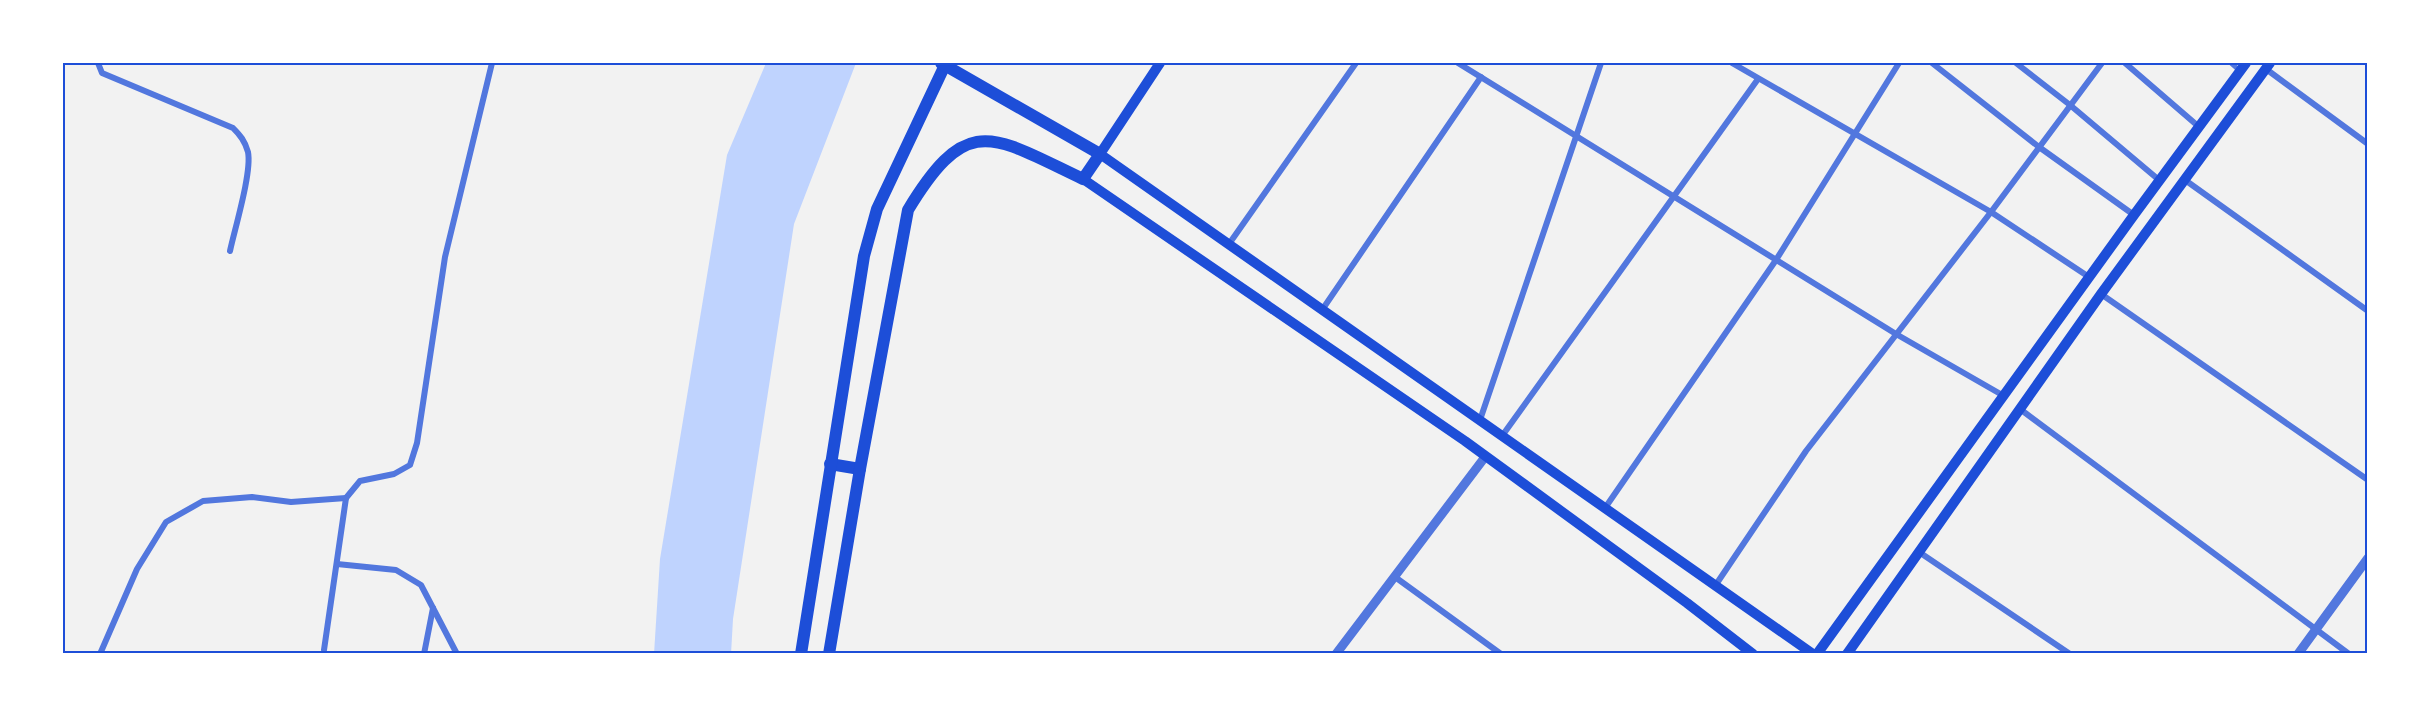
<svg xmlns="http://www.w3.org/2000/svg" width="2431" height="717" font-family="'Public Sans',sans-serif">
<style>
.water{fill:#bfd3fe}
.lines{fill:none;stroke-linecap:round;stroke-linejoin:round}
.pedestrian{stroke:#5277de;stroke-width:5}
.minor{stroke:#5277de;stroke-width:6}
.tertiary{stroke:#5277de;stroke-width:9}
.secondary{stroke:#1d4ed8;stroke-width:10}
.primary{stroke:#1d4ed8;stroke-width:12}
.neatline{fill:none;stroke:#1d4ed8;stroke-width:2}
</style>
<rect width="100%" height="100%" fill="#f2f2f2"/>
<path class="water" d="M766,63H856L794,224L733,619L731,654H654L660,559L727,155Z"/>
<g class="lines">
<path class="pedestrian" d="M2231,63L2240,71"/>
<g class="minor">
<path d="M98,63L102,73L233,128C240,135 245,141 248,152C252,172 235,228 230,251"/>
<path d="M1458,63L1896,334L2004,396"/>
<path d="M1732,63L1991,212L2089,277"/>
<path d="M1932,63L2039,147L2134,215"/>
<path d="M2016,63L2070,105L2159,180"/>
<path d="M2125,63L2198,126"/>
<path d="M2266,69L2368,144"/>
<path d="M2185,180L2368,311"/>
<path d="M1229,244L1356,63"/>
<path d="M2101,294L2368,480"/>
<path d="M1322,310L1481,77"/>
<path d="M2020,409L2349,654"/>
<path d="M1480,420L1601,63"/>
<path d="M1502,436L1758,79"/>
<path d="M1605,508L1776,260L1899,63"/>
<path d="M1919,552L2070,654"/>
<path d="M337,564L396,570L421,585L457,654"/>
<path d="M1395,577L1501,654"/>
<path d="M1715,586L1806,451L1991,212L2102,63"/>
<path d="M324,650L346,498L360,481L394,474L410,465L417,443L445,257L492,63"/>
<path d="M100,654L137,569L166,522L203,501L252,497L291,502L346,498"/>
<path d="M424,654L433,608"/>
</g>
<g class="tertiary">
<path d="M1336,654L1485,457"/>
<path d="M2298,654L2368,558"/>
</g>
<g class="secondary">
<path d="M1160,63L1100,154L1813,654"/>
<path d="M1083,179L1465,441L1687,603L1753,654"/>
<path d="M1817,654L2134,215L2246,63"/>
<path d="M1847,654L2101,294L2270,63"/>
</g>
<g class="primary">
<path d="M830,464L860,469"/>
<path d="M801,654L864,256L877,209L945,65"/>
<path d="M829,654L860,469L908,210C968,111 992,136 1083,179L1100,154L941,63"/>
</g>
</g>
<rect width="2431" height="717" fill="none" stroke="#ffffff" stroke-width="129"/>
<rect x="64" y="64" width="2302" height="588" class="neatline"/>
</svg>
